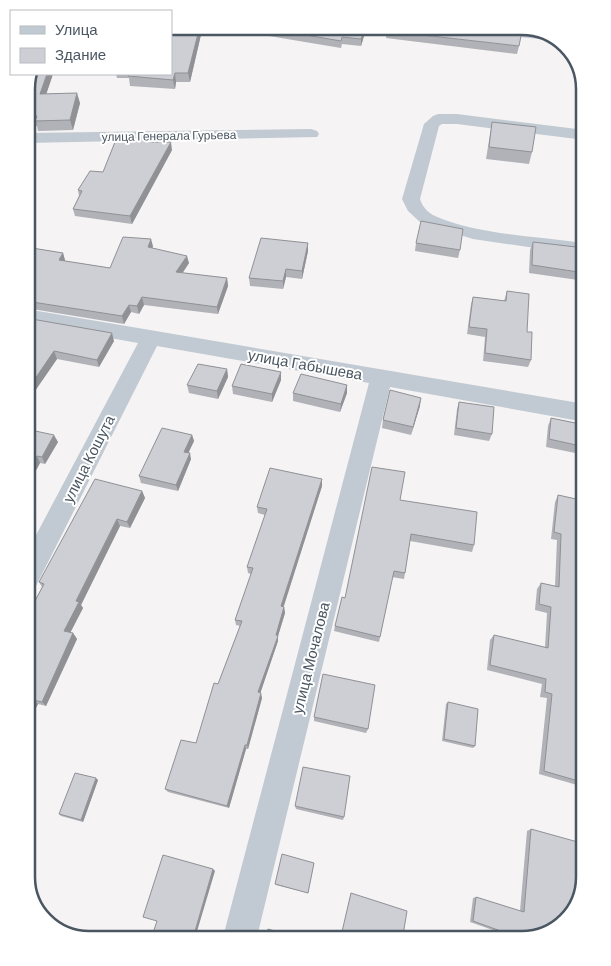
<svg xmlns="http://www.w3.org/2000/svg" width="611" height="966" font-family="Barlow,sans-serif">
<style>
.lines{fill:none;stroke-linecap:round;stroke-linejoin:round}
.street{fill:#c1cad2;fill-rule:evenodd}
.wall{fill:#b0b2b7}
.shaded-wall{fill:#909195}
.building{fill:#cdcfd5;stroke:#909195}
.labels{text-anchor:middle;stroke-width:4;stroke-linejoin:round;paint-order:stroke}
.far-street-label{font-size:12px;fill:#4a5661;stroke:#fff}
.street-label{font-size:15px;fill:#4a5661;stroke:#fff}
.rim{fill:none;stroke:#4a5661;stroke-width:2.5}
</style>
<rect width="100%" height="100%" fill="#f5f3f3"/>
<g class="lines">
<g class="street">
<path d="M437,26C461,26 546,24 561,41L443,30Z"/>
<path d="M438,114H457L585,130V140L457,124H442L439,126L420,199C422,206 428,213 435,216C476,234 531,236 576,242L583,244L585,247L583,252L576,254L473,239L421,223L408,211L402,199L424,124L433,116Z"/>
<path d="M311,129L317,131L319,134L317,137L26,143V133Z"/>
<path d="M26,309L585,404V422L390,387L257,937H223L369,383L157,346L35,588L26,592V554L138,343L26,323Z"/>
</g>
</g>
<g class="wall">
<path d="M171,26H203L190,82H176L175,89L130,86L129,78H117L116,74H171Z"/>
<path d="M221,26H367L361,46L342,44L341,48L221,28Z"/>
<path d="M387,31L519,46L517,54L386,38Z"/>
<path d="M565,46L575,58L564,56Z"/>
<path d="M53,74L46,94L80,103L73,130L38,131L37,126H26V85Z"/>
<path d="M492,122L532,152L529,164L486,159Z"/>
<path d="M152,142L172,150L132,224L75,216L73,209L79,196L78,190L103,172Z"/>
<path d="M533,242L585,248V281L529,273L530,250Z"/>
<path d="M308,243V251L302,279L286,277L283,289L250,286L249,278Z"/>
<path d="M416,243L460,250L458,258L415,251Z"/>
<path d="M153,246L152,248L189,263L182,273L227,278L228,286L218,314L144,305L139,314L131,312L124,324L26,308V247L63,253L65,261L110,268Z"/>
<path d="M507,291L527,332L531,360L528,367L483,361L485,337L467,334L471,304L473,297L504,301Z"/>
<path d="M26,318L114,341L99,367L57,359L26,404Z"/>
<path d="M227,369L228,377L218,399L189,393L187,385Z"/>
<path d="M281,380L272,402L233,394L232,386Z"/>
<path d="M347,385V393L340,412L293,401V393Z"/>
<path d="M459,402L492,434L489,441L454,435L457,409Z"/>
<path d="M420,406L411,435L382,428L383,420Z"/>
<path d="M551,418L585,425V455L546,447L548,426Z"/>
<path d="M26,429L58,442L45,464L40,463L26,489Z"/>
<path d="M192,435L194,441L188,453L191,459L178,491L141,483L139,476Z"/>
<path d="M322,479V486L283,607H284L285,613L278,636V641L260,693L262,698L248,749H246L229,808L168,792L165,789L196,743L240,626L236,625L235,620L251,574L248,573L247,567L265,515L258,513L257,507Z"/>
<path d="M142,491L145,498L130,528L120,526L81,605L83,608L70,633H73L77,639L46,706L38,704L26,727V626L31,617L28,614L42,587L39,582Z"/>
<path d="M558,495L585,501V787H584L539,774L547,698L540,697L542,684L487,670L490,640L494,635L545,647L547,613L535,610L537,589L541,583L555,586L557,540L551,539L555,502Z"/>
<path d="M400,500L474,545L472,552L410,541L404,579L392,577L379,642L334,631L335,626L345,598Z"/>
<path d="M448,702L475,746L473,748L442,741L446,704Z"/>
<path d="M314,717L368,729L366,733L314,721Z"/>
<path d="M98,780L83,822L61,816L59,814Z"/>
<path d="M295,806L344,817L343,820L296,809Z"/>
<path d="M531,829L550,933L504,934L470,922L473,898L476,897L520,911L527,831Z"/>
<path d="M314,863L308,893L276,885L275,884Z"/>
<path d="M351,893L403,935L341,936Z"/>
</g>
<g class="shaded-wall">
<path d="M200,26H203L190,82L188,73Z"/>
<path d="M366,26H367L361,46V39Z"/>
<path d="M175,73L176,82L175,89L173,80Z"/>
<path d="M47,74H53L43,104L40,94Z"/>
<path d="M77,93L80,103L73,130L70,120Z"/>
<path d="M171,142L172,150L132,224L130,216Z"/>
<path d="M151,239L153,246L150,254L148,247Z"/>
<path d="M308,243V251L302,279V271Z"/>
<path d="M63,253L65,260L62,268L59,260Z"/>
<path d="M187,256L189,263L178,280L176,272Z"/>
<path d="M286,269V277L283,289V281Z"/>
<path d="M227,278L228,286L218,314L217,307Z"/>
<path d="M142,297L144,305L139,314L137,306Z"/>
<path d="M129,305L131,312L124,324L122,316Z"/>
<path d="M112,333L114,341L99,367L97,360Z"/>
<path d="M54,351L57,359L26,404V392Z"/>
<path d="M227,369L228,377L218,399L217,391Z"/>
<path d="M281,372V380L272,402V394Z"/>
<path d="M347,385V393L340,412L341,404Z"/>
<path d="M421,398L420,406L411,435L413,427Z"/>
<path d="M54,435L58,442L45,464L42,457Z"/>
<path d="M192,435L194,441L186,458L184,452Z"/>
<path d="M190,453L191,459L178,491L176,485Z"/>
<path d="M37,456L40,463L26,489V476Z"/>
<path d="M322,479V486L282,612L281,606Z"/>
<path d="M142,491L145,498L130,528L127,522Z"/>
<path d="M117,519L120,526L81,605L83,608L68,637L64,631L76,601Z"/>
<path d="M284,607L285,613L278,636V641L259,697L258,692Z"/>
<path d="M73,633L77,639L46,706L42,702Z"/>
<path d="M261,693L262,698L248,749L247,745Z"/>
<path d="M33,700L38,704L26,727V712Z"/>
<path d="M245,745L246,749L229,808L227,806Z"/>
<path d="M96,778L98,780L83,822L81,820Z"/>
<path d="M213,869L215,871L195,938H193Z"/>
</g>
<g class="building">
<path d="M171,26H200L188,73H175L173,80L128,76L129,74H171Z"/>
<path d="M252,26H366L361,39L342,37L341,41Z"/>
<path d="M389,26H469L522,31L519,46L387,31Z"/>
<path d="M32,74H47L40,94L77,93L70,120L35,121L37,116H26V85Z"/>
<path d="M492,122L536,127L532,152L489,147Z"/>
<path d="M117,137L151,138L150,142H171L130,216L73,209L82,191L78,190L90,171L103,172Z"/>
<path d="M421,221L463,229L460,250L416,243Z"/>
<path d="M123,237L151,239L148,247L187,256L176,272L227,278L217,307L142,297L137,306L129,305L122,316L26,301V247L63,253L59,260L110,268Z"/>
<path d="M261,238L308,243L302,271L286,269L283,281L249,278Z"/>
<path d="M533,242L585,248V273L532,265Z"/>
<path d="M507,291L529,294L527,332H532L531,360L485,353L487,329L469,327L473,297L506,301Z"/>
<path d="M26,318L112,333L97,360L54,351L26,392V356L29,352H26Z"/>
<path d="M198,364L227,369L217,391L187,385Z"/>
<path d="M241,364L281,372L272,394L232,386Z"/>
<path d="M301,374L347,385L341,404L293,393Z"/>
<path d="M390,390L421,398L413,427L383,420Z"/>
<path d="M459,402L494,407L492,434L456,428Z"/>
<path d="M551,418L585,425V447L549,439Z"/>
<path d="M162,428L192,435L184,452L190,453L176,485L139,476Z"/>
<path d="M26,429L54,435L42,457L37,456L26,476Z"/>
<path d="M372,467L405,472L400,500L477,512L474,545L411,534L405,573L394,571L380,637L335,626L342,597L345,598Z"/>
<path d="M270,468L322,479L281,606L284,607L276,635L278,636L258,692L261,693L247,745H245L227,806L165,789L181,740L196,743L214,683L218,684L242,621L235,620L253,568L247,567L267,509L257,507Z"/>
<path d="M95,479L142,491L127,522L117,519L76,601L79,602L64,631L73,633L42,702L33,700L26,712V626L32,615L28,614L44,584L39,582Z"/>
<path d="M558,495L585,501V783L544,771L552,694L545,692L546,679L490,665L494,635L548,648L551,607L539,604L541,583L559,587L561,534L554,532Z"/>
<path d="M323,674L375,685L368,729L314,717Z"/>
<path d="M448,702L478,709L475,746L444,739Z"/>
<path d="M303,767L350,776L344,817L295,806Z"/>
<path d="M75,773L96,778L81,820L59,814Z"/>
<path d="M531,829L585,844V877L576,909L550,933L509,934L473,921L476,897L524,912Z"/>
<path d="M282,854L314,863L308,893L275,884Z"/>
<path d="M163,855L213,869L193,938L151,939L157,921L143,917Z"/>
<path d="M351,893L407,911L403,935L341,936Z"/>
<path d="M268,929L295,937H266Z"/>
</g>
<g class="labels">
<g class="far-street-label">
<text transform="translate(169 136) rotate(-1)" y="4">улица Генерала Гурьева</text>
</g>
<g class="street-label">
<text transform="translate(305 365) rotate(10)" y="5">улица Габышева</text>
<text transform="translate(89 459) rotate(-63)" y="5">улица Кошута</text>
<text transform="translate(311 658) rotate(-76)" y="5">улица Мочалова</text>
</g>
</g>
<path d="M0 0H611V966H0ZM89 35H522A54 54 0 0 1 576 89V877A54 54 0 0 1 522 931H89A54 54 0 0 1 35 877V89A54 54 0 0 1 89 35Z" fill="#fff" fill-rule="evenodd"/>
<path class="rim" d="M89 35H522A54 54 0 0 1 576 89V877A54 54 0 0 1 522 931H89A54 54 0 0 1 35 877V89A54 54 0 0 1 89 35Z"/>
<rect x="10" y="10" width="162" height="65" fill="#ffffff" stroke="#b7bbc0"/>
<rect x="20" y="26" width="25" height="8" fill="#c1cad2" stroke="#b7bbc0"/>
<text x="55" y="35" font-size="15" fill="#4a5661">Улица</text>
<rect x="20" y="48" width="25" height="15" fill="#cdcfd5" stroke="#b7bbc0"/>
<text x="55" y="60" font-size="15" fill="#4a5661">Здание</text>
</svg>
